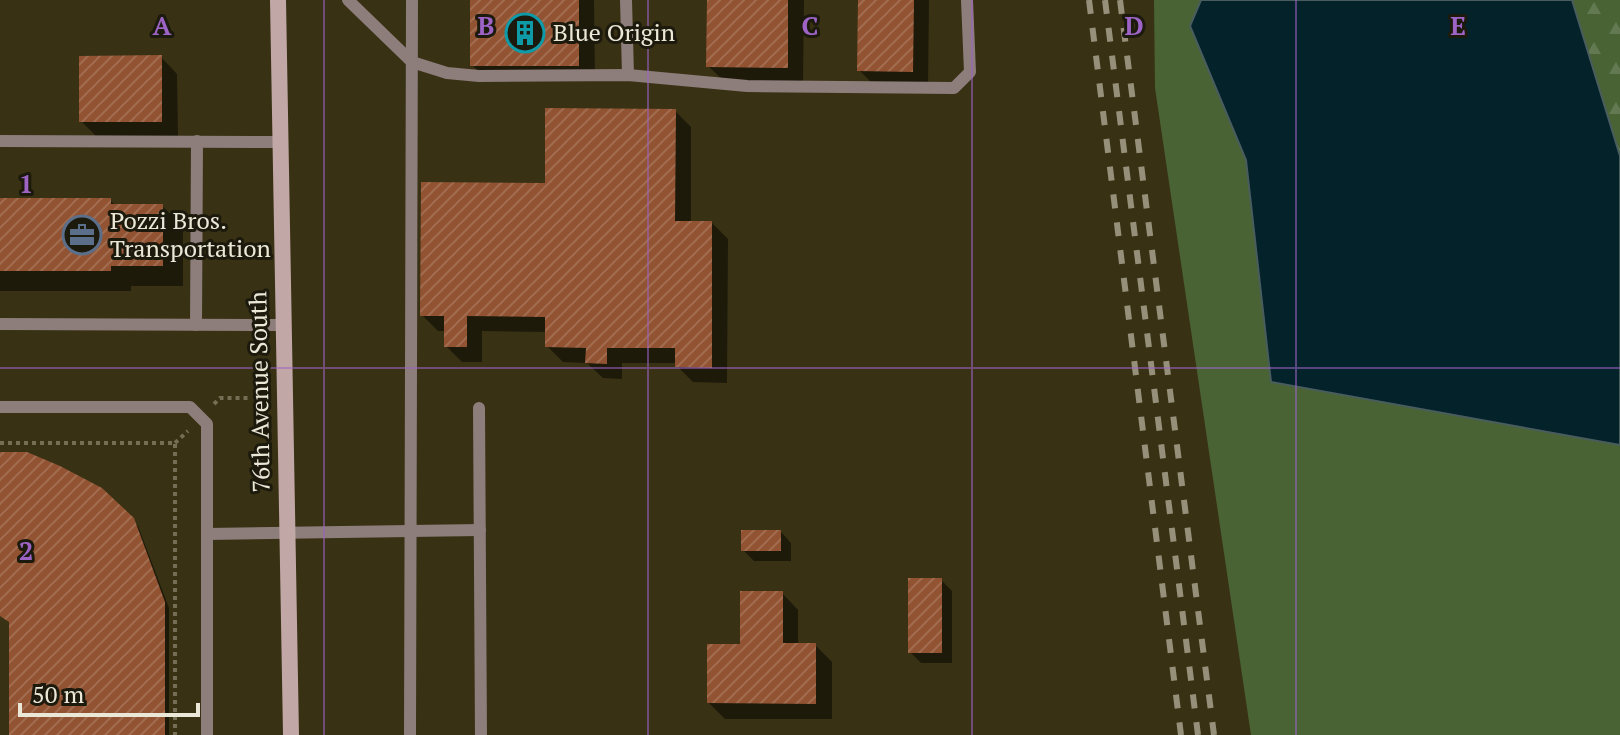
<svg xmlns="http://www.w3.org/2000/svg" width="1620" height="735" font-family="'PT Serif',serif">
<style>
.grass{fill:#496335}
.forest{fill:url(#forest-firs)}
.water{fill:#04222a;stroke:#4a5d5e;stroke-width:2}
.shadow{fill:#0007}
.building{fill:url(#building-hatch)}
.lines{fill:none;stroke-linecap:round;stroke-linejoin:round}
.path{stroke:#746e55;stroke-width:4;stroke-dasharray:4 4;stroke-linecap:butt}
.lane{stroke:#8d7d7b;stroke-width:12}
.secondary{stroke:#c1a7a5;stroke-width:16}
.rail{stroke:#96907a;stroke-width:6;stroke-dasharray:14 14;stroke-linecap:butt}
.grid{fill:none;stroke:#9d64c6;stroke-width:2;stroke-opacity:0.55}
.labels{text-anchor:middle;stroke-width:6;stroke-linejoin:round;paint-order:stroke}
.poi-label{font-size:24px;fill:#ece8d7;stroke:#1c190d;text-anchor:start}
.street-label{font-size:24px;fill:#ece8d7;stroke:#1c190d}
.grid-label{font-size:26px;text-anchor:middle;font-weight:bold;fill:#9d64c6;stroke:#1c190d;stroke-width:6;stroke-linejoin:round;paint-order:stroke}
</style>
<defs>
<pattern id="forest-firs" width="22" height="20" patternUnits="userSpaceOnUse" patternTransform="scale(2)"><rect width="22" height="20" fill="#496335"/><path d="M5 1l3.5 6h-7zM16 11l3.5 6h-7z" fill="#637952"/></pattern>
<pattern id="building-hatch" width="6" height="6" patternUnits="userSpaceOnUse" patternTransform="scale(2)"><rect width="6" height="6" fill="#925332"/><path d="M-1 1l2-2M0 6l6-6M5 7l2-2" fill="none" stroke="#a16c4f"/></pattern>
</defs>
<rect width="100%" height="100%" fill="#383114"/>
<path class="grass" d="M1154,0H1620V735H1251L1155,88Z"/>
<path class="forest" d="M1572,0H1620V156Z"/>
<path class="water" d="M1201,0H1572L1620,156V445L1271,382L1246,160L1190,26Z"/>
<g class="shadow">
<path d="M472,0H594L595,81H488L472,65Z"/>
<path d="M709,0H804L803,83L725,82L708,66Z"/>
<path d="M860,0H929L928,87H876L859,70Z"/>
<path d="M161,57L177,74L178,137H97L81,121Z"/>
<path d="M675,111L691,127V223H712L728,239L727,383L693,382L677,366V363H622V379L603,378L587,363L563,362L547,346V332L482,331V362H462L446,346V331H438L422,315L547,185Z"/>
<path d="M0,200H110L116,206H162L183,226V286H131V291H0Z"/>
<path d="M0,454L101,490L138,526L169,608V735H11V623L0,614Z"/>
<path d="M781,532L791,543V561H754L743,550Z"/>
<path d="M941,580L952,591V663H921L910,652Z"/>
<path d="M782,593L798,610V645H815L832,662V719H725L709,703L742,646Z"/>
</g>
<g class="building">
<rect x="470" y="0" width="109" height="66"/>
<path d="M707,0H788V68L706,67Z"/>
<path d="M858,0H914L913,72L857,71Z"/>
<path d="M162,55V122H79V56Z"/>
<path d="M545,108L676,109L675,221H712V368L675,367V348H607V364L585,363L586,348L545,347V317L467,316V347H444V316H420L421,182L545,183Z"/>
<path d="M0,198H111V204H163V266H111V271H0Z"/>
<path d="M0,452H27L60,466L102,488L134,518L165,602V735H9V622L0,616Z"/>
<rect x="741" y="530" width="40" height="21"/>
<rect x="908" y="578" width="34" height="75"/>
<path d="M740,591H783V643H816V704L707,703V644H740Z"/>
</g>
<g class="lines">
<g class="path">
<path d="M214,404L220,398H250"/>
<path d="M0,443H175V735"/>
<path d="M175,443L188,431"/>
</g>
<g class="lane">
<path d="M348,0L412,62L447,73L479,76L628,75L747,86L954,88L970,72L967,0"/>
<path d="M626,0L628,75"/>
<path d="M0,141L280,142"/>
<path d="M0,324L282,325"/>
<path d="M196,325L197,141"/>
<path d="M0,407H190L207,424V735"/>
<path d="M479,408L481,735"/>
<path d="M207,534L480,530"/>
<path d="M410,735L412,0"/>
</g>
<path class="secondary" d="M278,0L291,735"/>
<g class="rail">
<path d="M1089,0L1181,735"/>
<path d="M1105,0L1198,735"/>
<path d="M1120,0L1214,735"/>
</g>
</g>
<path class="grid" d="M324,0V735M648,0V735M972,0V735M1296,0V735M0,368H1620"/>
<defs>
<g id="building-ring" transform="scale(2)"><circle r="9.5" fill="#1c190d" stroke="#0f9aa8" stroke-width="1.5"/><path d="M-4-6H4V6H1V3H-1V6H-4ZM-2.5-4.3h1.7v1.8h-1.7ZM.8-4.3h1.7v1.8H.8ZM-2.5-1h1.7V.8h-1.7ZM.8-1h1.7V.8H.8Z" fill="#0f9aa8"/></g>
<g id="office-ring" transform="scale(2)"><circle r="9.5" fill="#1c190d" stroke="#5c6f8a" stroke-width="1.5"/><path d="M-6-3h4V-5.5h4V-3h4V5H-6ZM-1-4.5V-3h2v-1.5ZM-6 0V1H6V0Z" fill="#5c6f8a"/></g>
</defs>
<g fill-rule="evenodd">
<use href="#building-ring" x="525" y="33"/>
<use href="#office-ring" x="82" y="235"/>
</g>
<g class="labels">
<g class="poi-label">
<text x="553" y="41">Blue Origin</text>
<text x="110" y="229">Pozzi Bros.<tspan x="110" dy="28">Transportation</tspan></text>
</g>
<g class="street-label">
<text transform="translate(260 392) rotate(-91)" y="8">76th Avenue South</text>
</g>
</g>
<g class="grid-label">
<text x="162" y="35">A</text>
<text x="486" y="35">B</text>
<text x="810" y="35">C</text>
<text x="1134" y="35">D</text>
<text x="1458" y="35">E</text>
<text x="26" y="193">1</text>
<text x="26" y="560">2</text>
</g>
<path d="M20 703v12h178v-12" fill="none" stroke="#ece8d7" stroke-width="4"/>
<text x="32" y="703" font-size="24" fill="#ece8d7" stroke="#1c190d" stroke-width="6" paint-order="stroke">50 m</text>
</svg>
